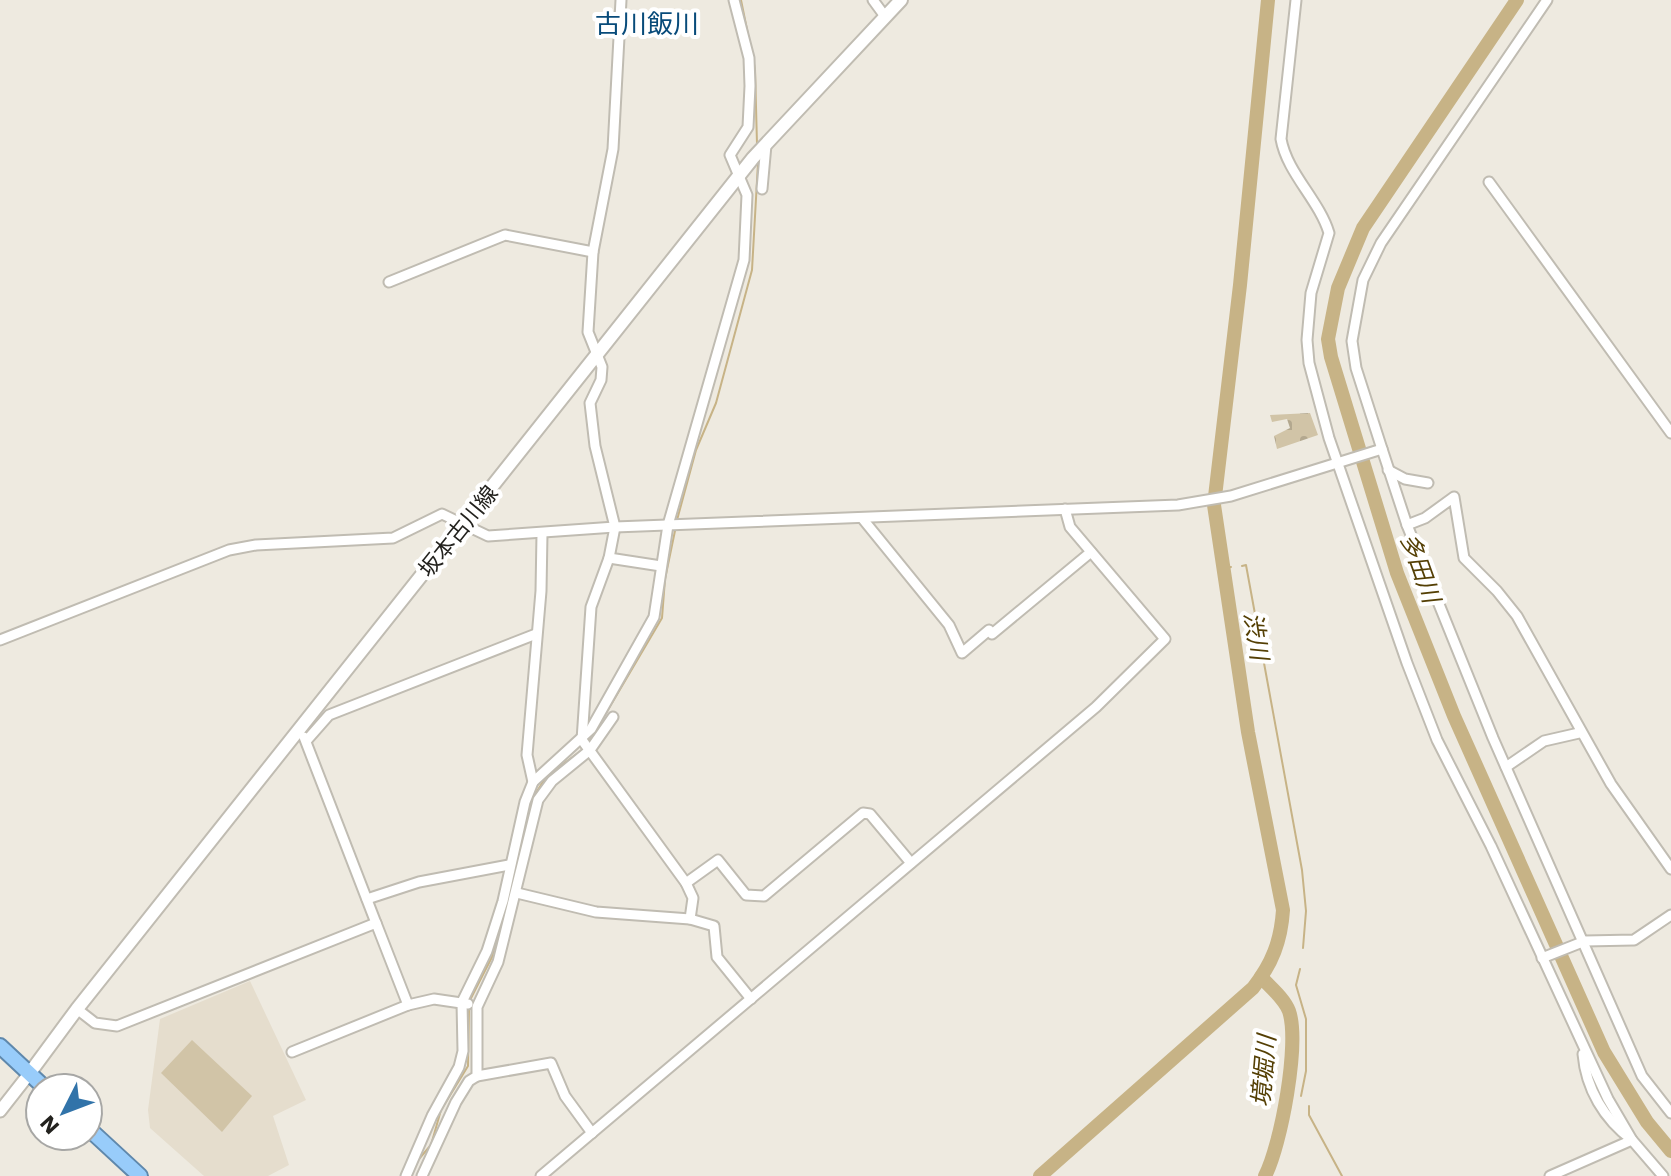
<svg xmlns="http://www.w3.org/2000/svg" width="1671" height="1176" font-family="'Work Sans','Noto Sans JP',sans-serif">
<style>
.built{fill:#e5ddcd}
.cemetery{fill:url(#cemetery-stones)}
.pitch{fill:#d1c4a7}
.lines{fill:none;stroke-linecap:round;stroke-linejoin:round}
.stream{stroke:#c7b386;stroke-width:2}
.river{stroke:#c7b386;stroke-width:14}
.minor-casing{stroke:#c0bcb2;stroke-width:13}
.tertiary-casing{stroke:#c0bcb2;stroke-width:15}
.secondary-casing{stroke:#c0bcb2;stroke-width:16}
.trunk-casing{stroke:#5f88ac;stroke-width:18}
.minor{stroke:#fff;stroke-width:9}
.tertiary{stroke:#fff;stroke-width:11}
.secondary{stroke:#fff;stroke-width:12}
.trunk{stroke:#98ccfa;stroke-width:14}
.labels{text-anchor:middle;stroke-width:8;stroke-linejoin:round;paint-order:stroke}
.street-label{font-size:22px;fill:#23221e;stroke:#fff}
.water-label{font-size:24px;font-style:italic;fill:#543f04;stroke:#fff}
.quarter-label{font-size:26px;fill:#084b7a;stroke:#fff}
</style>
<defs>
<pattern id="cemetery-stones" width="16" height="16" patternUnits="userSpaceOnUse" patternTransform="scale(2)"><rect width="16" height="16" fill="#d1c4a7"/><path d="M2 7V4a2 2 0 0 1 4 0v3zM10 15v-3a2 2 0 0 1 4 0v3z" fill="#b3a88f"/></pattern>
</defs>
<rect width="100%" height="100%" fill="#eeeae0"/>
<path class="built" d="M250,981L306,1100L273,1116L289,1165L268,1176H204L150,1128L148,1110L160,1019Z"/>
<path class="cemetery" d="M1310,413L1318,435L1277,449L1274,436L1290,428L1287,419L1272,422L1270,415Z"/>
<path class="pitch" d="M192,1040L252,1096L222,1132L161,1073Z"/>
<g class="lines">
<g class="stream">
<path d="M741,0L755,69L757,144"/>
<path d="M677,520L696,450L716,403L752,270L758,163"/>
<path d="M1242,566L1246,565L1302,870L1306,911L1303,948"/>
<path d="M1221,569L1231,567"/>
<path d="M589,742L662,618L665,579L676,526"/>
<path d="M529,804L546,777L582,750"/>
<path d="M1300,969L1296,985L1306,1019V1071L1301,1096"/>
<path d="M469,1002L492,957L521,842"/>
<path d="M1309,1106V1115L1342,1176"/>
<path d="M418,1160L431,1145L441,1110L468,1066L469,1009"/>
</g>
<g class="river">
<path d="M1517,0L1363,228L1338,288L1328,339L1331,357L1397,573L1454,716L1604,1052L1647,1122L1671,1151"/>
<path d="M1261,977C1270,987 1284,998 1289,1011C1300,1043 1281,1145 1265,1176"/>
<path d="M1040,1176L1253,988C1272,964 1281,941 1283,910L1248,732L1214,505L1240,285L1268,0"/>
</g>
<g class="minor-casing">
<g id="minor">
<path d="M621,0L613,149L593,252L588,332L602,367L601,380L590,403L595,446L615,527L609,558L591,607L582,740L686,883L718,860L746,895L764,896L863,813L870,814L911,863"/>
<path d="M873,0L884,15"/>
<path d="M1296,0L1281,139C1287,173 1319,200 1329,233L1311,293L1307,340L1309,363L1329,438L1407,663L1437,740L1491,846L1608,1099L1632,1140L1663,1176"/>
<path d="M1547,0L1381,243L1363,280L1352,341L1356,368L1382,449L1407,525L1493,738L1642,1076L1671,1113"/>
<path d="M1489,182L1671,433"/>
<path d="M762,189L766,145"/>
<path d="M389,282L505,235L593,252"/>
<path d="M1388,470L1405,479L1428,483"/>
<path d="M862,518L949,625L962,653L989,630L992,634L1091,552"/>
<path d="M1407,525L1425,518L1454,497L1464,558L1497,591L1517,616L1611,784L1671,869"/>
<path d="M609,558L661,566"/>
<path d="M0,640L229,550L256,545L393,538L442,514L488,536L615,527L1178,505L1231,496L1382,449"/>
<path d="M304,737L376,923"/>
<path d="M307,740L329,715L536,634"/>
<path d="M1506,767L1544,741L1579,733"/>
<path d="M533,782L527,755L541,591L542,534"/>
<path d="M686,883L693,898L690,919"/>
<path d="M517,893L596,912L690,919L714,926L717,957L751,999"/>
<path d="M367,899L419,882L509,865"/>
<path d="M1542,958L1585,941L1634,940L1671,915"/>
<path d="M77,1009L95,1023L117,1026L376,923L408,1005L434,999L468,1004"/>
<path d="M292,1052L408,1005"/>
<path d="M477,1076L551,1063L565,1096L592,1133"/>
<path d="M406,1176L432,1116L459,1067L463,1051L462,1002L487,951L503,901L525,802L533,782L591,729L654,617L668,525L744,260L747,195L730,155L748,127L750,86L749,58L734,0"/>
<path d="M422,1176L456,1102L469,1081L477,1076V1007L498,962L538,800L552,781L590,750L613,717"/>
<path d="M541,1176L1096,707L1165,639L1070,527L1065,509"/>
<path d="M1550,1176L1632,1140C1604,1119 1586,1089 1583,1054"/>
</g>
</g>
<g class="tertiary-casing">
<path id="tertiary" d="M0,1111L29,1074"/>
</g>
<g class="secondary-casing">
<path id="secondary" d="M29,1074L77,1009L753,158L901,0"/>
</g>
<g class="trunk-casing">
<g id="trunk">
<path d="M0,1046L45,1088"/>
<path d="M88,1128L140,1176"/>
</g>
</g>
<use href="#minor" class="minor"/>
<use href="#tertiary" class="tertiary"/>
<use href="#secondary" class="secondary"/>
<use href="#trunk" class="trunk"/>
</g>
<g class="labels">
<g class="street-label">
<text transform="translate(458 531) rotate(-51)" y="8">坂本古川線</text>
</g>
<g class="water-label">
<text transform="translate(1420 568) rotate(70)" y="8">多田川</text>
<text transform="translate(1256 636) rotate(81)" y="8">渋川</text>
<text transform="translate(1264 1071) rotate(-85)" y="8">境堀川</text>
</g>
<g class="quarter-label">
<text x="647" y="33">古川飯川</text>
</g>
</g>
<g transform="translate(64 1112) rotate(228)"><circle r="38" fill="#ffffff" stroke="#a7a7a5" stroke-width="2"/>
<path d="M0-6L14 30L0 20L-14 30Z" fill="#3173a9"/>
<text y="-12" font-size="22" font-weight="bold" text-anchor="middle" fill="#23221e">N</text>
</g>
</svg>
